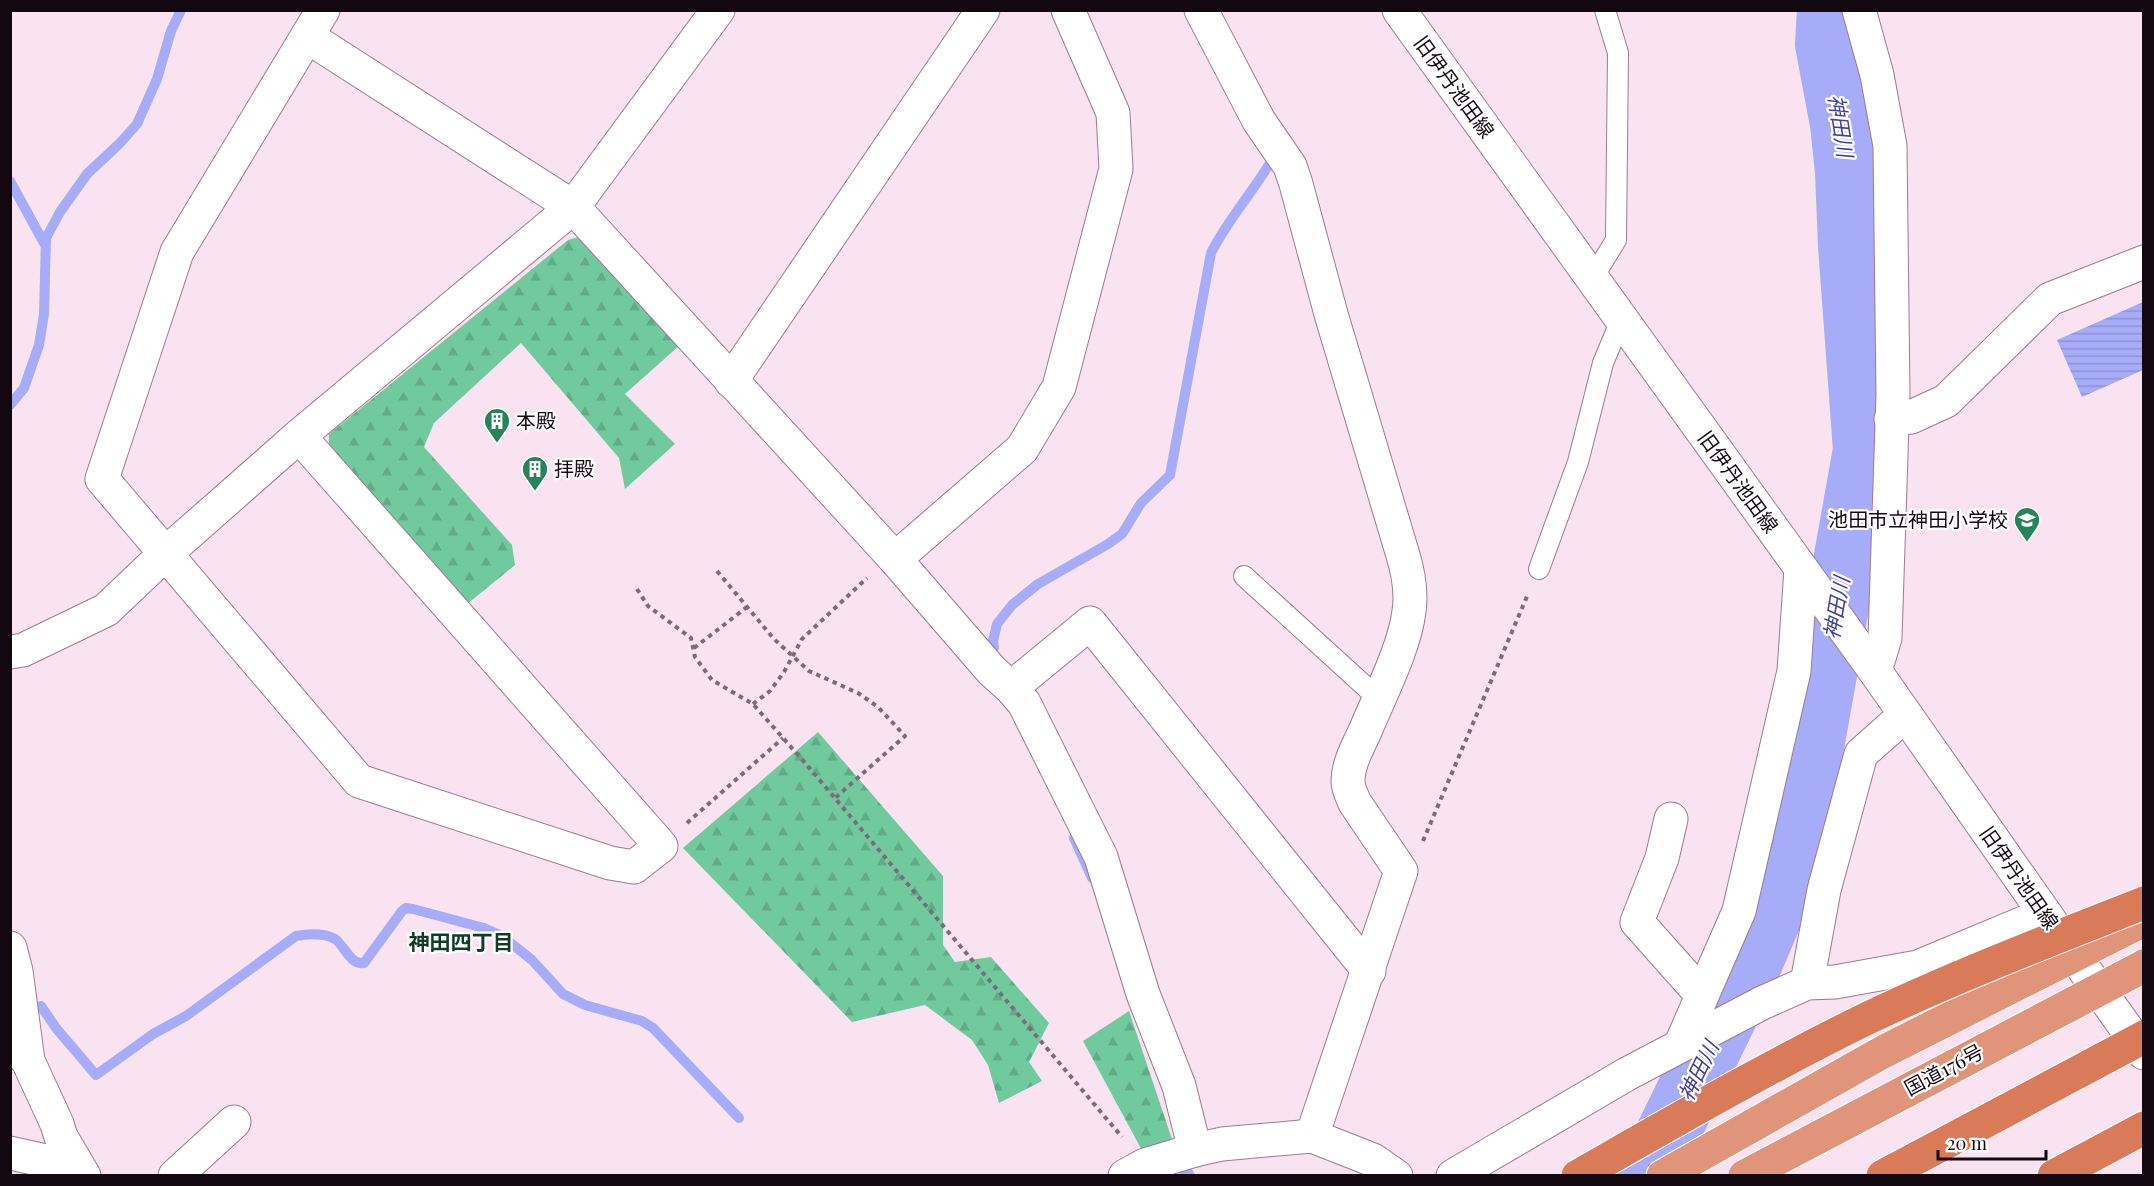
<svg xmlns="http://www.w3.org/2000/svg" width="2154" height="1186" font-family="'Playfair Display','Noto Sans JP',serif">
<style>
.forest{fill:url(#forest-firs)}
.water{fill:url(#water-rules)}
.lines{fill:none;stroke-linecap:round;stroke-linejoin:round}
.stream{stroke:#a6acf8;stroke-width:10}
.river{stroke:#a6acf8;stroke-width:64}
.service-casing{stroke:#9c7a90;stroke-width:22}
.minor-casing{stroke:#9c7a90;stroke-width:35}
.tertiary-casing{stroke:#9c7a90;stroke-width:35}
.secondary-casing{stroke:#9c7a90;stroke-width:35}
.trunk-casing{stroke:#fff;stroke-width:35}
.motorway-casing{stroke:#fff;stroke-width:35}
.path{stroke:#7d6c77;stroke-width:4;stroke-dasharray:4.5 4.5;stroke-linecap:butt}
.service{stroke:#fff;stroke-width:20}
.minor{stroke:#fff;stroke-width:33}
.tertiary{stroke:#fff;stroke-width:33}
.secondary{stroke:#fff;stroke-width:33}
.trunk{stroke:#e0947a;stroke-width:33}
.motorway{stroke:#d97a58;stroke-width:33}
.trunk-bridge-casing{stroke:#fff;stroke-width:35;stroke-linecap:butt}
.motorway-bridge-casing{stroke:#fff;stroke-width:35;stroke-linecap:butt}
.trunk-bridge{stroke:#e0947a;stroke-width:33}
.motorway-bridge{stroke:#d97a58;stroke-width:33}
.labels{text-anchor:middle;stroke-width:4.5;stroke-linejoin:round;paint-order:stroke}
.street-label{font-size:20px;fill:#140810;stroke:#fff}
.poi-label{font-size:20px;fill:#140810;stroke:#fff;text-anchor:start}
.water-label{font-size:21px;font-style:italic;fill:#444198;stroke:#fff}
.neighbourhood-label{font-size:21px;font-weight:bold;fill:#103c28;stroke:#fff}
</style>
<defs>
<pattern id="forest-firs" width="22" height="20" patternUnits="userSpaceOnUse" patternTransform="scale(1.5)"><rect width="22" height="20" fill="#71ca9d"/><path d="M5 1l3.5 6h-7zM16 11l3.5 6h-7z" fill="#61ac86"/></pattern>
<pattern id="water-rules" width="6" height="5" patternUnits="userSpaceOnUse" patternTransform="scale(1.5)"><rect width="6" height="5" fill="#a6acf8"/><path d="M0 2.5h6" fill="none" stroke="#8e92d4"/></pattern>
</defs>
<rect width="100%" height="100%" fill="#fae3f1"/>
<g class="forest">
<path d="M582,236L680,345L625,394L675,444L625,489L619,458L521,343L434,423L424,447L512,545L515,565L466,605L329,450V434L568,240Z"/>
<path d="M818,732L943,876V945L955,962L991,957L1049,1023L1029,1062L1042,1081L999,1103L988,1065L972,1040L925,1005L852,1022L683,848Z"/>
<path d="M1129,1011L1174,1145L1145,1156L1083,1041Z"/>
</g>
<path class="water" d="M2143,302V370L2082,397L2057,340Z"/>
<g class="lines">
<g class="stream">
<path d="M10,181L44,243"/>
<path d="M10,405L24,388L39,345L44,314L46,238L60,212L87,174L120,143L137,124L157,79L171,31L181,10"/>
<path d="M994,648L993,641L997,624L1012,605L1038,584L1108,544L1122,534L1141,503L1170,475L1211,253C1228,219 1254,191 1273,158"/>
<path d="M1074,838L1092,878"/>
<path d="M41,1006L56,1028L96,1075L153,1034L186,1016L296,936C307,934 324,933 335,939C345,946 350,965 364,963L402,911L406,908L413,909L484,928L502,936L532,960L563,994L585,1005L642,1021L653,1028L739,1118"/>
<path d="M1184,1171L1187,1170L1190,1176"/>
</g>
<path class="river" d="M1647,1176L1744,978L1770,917L1795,842L1865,450L1850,246L1847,172L1842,124L1827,44L1829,10"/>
<g class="service-casing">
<g id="service">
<path d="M1592,279L1616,240L1618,53L1605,10"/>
<path d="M1539,569L1578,462L1603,363L1621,320"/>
<path d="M1244,576L1379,699"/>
</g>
</g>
<g class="minor-casing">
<g id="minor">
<path d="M1201,10L1259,121L1290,166L1296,184L1331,314L1402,552C1408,571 1412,591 1409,611C1405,647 1380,695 1366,729C1359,745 1348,763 1348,781C1348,789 1352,796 1355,803L1401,871L1312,1136"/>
<path d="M1859,10L1877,75L1890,146L1893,394L1885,638L1875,671"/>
<path d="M308,37L573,207L895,559L992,671L1011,688L1024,703L1101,857L1143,994L1179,1086L1195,1150"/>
<path d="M731,381L983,10"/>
<path d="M1891,419L1911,417L1946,401L2050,299L2144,262"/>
<path d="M299,436L661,846L634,867L610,863L359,781L102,479L177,252L323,10"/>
<path d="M895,559L1022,449L1059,387L1116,169L1113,113L1068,10"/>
<path d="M10,652L23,650L106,610L165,554L299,436L573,207L718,10"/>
<path d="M1011,688L1090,623L1369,971"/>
<path d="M1671,819L1662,858L1637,922L1702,995"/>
<path d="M10,948L16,971L28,1061"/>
<path d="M1807,983L1824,890L1861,754L1905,715"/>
<path d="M10,1041L28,1061L57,1124L61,1137L84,1176"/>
<path d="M1681,1044L1739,911L1794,671L1801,569"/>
<path d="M10,1153L51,1162L80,1176"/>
<path d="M175,1176L234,1122"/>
<path d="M1125,1176L1145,1165L1195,1150L1222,1144L1312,1136L1373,1160L1396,1176"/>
<path d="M1453,1176L1627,1074L1762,1003L1807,983L1835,982L1918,967L2045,914"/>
</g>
</g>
<g class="tertiary-casing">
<path id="tertiary" d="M1399,10L1875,671L2074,955"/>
</g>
<g class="secondary-casing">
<path id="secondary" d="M2074,955L2144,1053"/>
</g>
<g class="trunk-casing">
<path id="trunk" d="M1663,1176L1883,1052L2144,920"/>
</g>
<g class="motorway-casing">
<path id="motorway" d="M2054,1176L2144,1128"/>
</g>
<g class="path">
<path d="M717,571L774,639L809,671L858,693L878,707L905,736L835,798"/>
<path d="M637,589L648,606L691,638L695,657L712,680L753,704L806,764L1122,1137"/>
<path d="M694,648L747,607"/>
<path d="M753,704L770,691L784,672L802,639L867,578"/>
<path d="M687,823L783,738"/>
<path d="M1423,841L1528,594"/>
</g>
<use href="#service" class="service"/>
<use href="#minor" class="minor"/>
<use href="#tertiary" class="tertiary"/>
<use href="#secondary" class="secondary"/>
<use href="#trunk" class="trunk"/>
<use href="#motorway" class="motorway"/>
<g class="trunk-bridge-casing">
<path id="trunk-bridge" d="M1745,1176L2144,966"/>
</g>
<g class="motorway-bridge-casing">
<g id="motorway-bridge">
<path d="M1578,1176C1673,1122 1768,1067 1866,1019C1956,976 2050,940 2144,903"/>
<path d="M1883,1176L2144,1037"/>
</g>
</g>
<use href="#trunk-bridge" class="trunk-bridge"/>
<use href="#motorway-bridge" class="motorway-bridge"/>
</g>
<defs>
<g id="building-pin" transform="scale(1.35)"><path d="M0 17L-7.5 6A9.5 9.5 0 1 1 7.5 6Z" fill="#26835b" stroke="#fff"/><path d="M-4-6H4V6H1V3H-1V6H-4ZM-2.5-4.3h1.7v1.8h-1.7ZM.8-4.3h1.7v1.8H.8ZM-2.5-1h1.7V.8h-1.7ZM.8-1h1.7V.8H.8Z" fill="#fff"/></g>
<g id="school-pin" transform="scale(1.35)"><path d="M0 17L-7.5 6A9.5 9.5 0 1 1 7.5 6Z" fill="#26835b" stroke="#fff"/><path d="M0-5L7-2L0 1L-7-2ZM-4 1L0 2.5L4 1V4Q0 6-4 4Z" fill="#fff"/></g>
</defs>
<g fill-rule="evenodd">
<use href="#building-pin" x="497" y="421"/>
<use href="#building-pin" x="535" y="469"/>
<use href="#school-pin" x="2027" y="520"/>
</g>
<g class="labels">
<g class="street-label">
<text transform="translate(1454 87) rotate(54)" y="7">旧伊丹池田線</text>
<text transform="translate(1738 482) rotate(54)" y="7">旧伊丹池田線</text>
<text transform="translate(2019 878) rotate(55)" y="7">旧伊丹池田線</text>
<text transform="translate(1944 1070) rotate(-28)" y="7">国道176号</text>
</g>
<g class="poi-label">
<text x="516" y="428">本殿</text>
<text x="554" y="476">拝殿</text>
<text x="2008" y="527" text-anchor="end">池田市立神田小学校</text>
</g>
<g class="water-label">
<text transform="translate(1840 126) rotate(81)" y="7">神田川</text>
<text transform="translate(1837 608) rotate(-80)" y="7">神田川</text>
<text transform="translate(1699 1071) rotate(-64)" y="7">神田川</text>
</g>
<g class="neighbourhood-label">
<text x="461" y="950">神田四丁目</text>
</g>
</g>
<rect width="2154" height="1186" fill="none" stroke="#140810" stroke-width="24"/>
<path d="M1938 1150v9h108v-9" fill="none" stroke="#140810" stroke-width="3"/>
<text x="1947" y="1150" font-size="18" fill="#140810" stroke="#ffffff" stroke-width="4.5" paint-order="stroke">20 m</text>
</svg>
